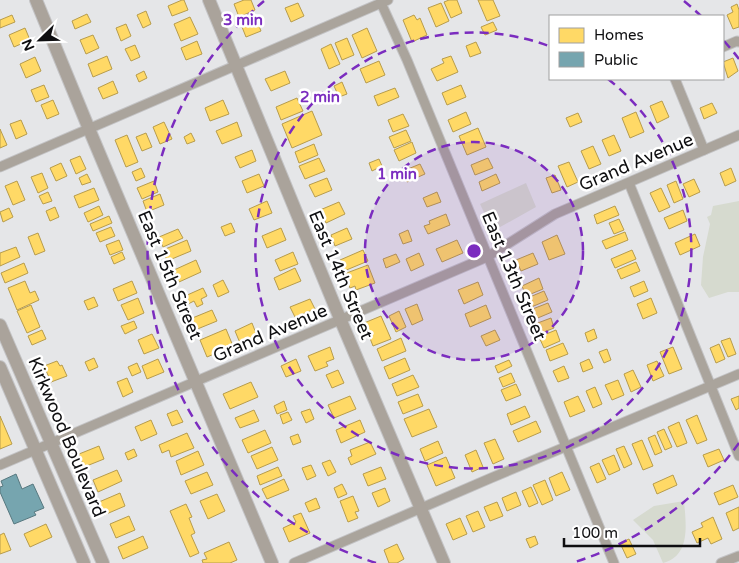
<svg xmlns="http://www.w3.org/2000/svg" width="739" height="563" font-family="'Varela Round',sans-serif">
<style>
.green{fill:#d6dacf}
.homes{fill:#ffd966;stroke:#b79c4c}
.public{fill:#76a5af;stroke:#57787f}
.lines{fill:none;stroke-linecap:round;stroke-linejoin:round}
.street-casing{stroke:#c3c3c5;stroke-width:11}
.secondary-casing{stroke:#c3c3c5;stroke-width:14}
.street{stroke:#aaa49c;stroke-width:9}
.secondary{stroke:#aaa39b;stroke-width:12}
.ring{fill:none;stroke:#7b2cbf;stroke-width:2.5;stroke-dasharray:9 6}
.labels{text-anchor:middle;stroke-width:5;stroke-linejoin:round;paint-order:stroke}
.street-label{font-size:18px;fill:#0e0e10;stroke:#fff}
.centre{fill:#7b2cbf;stroke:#fff;stroke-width:2.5}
.ring-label{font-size:15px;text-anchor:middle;font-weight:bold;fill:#7b2cbf;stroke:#fff;stroke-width:5;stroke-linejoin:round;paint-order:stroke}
</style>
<rect width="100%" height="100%" fill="#e5e6e8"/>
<g class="green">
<path d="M526,183L536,207L493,231L480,204Z"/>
<path d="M739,201V292H728L709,298L701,285L703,257L710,224L707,217L711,215L713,206Z"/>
<path d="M684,501C686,524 691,556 663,563L653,540L633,520L654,506Z"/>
</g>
<g class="homes">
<path d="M182,0H184L188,10L172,16L168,6Z"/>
<path d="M244,0H251L255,10L239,17L234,4Z"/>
<path d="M449,0H457L462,13L451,18L444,2Z"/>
<path d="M478,0H493L500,16L487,21Z"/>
<path d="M298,3L304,16L291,22L285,8Z"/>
<path d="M441,3L449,21L436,27L428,8Z"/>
<path d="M737,4L739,10V27L733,29L727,15L733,12L731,7Z"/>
<path d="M146,11L151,24L143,28L137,15Z"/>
<path d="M87,14L91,22L75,29L72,21Z"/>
<path d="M12,15L15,22L0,28V20Z"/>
<path d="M414,15L417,20L420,18L427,35L412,42L403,20Z"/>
<path d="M255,16L261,31L246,37L240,22Z"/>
<path d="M190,17L198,34L181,41L174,24Z"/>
<path d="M493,22L497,30L485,35L481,27Z"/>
<path d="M126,24L131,36L121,41L116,28Z"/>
<path d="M25,28L30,40L14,47L9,35Z"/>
<path d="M367,28L377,51L362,58L352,35Z"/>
<path d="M93,35L99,48L86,54L80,40Z"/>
<path d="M347,38L354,55L342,60L335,43Z"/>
<path d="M197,41L202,54L186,60L181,48Z"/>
<path d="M476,42L481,53L470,57L466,46Z"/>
<path d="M331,44L340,64L329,69L321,49Z"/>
<path d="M135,45L140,57L131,61L125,49Z"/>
<path d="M107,56L112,69L93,77L88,64Z"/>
<path d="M451,56L458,72L437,81L431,69L444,63L442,59Z"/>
<path d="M35,57L41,71L26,78L20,64Z"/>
<path d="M733,58L738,71L728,78L723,62Z"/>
<path d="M379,61L385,75L366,83L360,69Z"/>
<path d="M144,71L147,78L139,82L136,75Z"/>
<path d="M285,71L290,83L271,91L265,79Z"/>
<path d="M113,81L118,93L103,99L98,88Z"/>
<path d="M342,82L347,94L339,97L334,86Z"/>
<path d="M44,85L49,97L36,102L31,90Z"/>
<path d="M461,85L466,97L447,105L442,93Z"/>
<path d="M395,88L399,97L378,106L374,96Z"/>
<path d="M297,98L303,111L281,120L276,107Z"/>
<path d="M53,100L59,114L47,119L41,105Z"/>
<path d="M223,100L229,114L210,121L205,108Z"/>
<path d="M662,101L669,117L657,123L650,106Z"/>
<path d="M712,103L717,113L704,119L700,108Z"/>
<path d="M312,111L322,135L292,148L282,124Z"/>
<path d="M466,112L471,124L453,132L448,120Z"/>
<path d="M636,112L644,132L630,138L622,118Z"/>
<path d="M578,113L582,122L570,127L566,118Z"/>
<path d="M403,114L409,126L393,132L388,120Z"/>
<path d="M21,120L27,134L16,139L10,124Z"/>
<path d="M164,122L172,139L160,144L153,127Z"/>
<path d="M237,122L242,136L222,144L216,131Z"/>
<path d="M478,128L486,147L467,155L459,136Z"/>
<path d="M0,129L7,145L0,148Z"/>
<path d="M406,130L411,141L394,148L389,137Z"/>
<path d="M146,133L152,147L142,151L136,137Z"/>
<path d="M191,133L195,141L187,144L184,137Z"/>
<path d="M127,135L138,162L126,167L115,140Z"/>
<path d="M614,135L621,151L609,156L602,140Z"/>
<path d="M412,142L416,153L399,161L394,150Z"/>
<path d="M314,144L318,155L299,163L295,152Z"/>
<path d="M593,146L601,164L589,169L581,151Z"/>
<path d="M252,150L256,161L240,168L235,157Z"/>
<path d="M80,156L86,169L76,174L70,160Z"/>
<path d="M319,158L325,171L305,179L299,166Z"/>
<path d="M488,158L493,168L475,175L471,165Z"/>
<path d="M379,159L382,166L372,171L369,163Z"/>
<path d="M569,162L578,182L567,187L558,166Z"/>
<path d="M61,163L67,176L56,181L50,168Z"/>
<path d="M420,164L425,174L407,182L403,171Z"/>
<path d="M141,168L145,177L136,181L132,172Z"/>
<path d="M731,168L736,181L725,186L720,173Z"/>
<path d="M42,173L48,188L38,193L31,177Z"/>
<path d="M87,174L91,182L82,185L79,178Z"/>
<path d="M259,174L264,186L247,193L242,181Z"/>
<path d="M496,174L500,183L482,191L479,182Z"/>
<path d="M555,175L561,190L552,193L546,178Z"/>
<path d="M327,178L332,190L315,197L309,185Z"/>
<path d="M694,179L700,192L689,197L683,184Z"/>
<path d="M17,181L25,200L13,205L5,186Z"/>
<path d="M154,181L158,192L142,199L137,188Z"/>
<path d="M676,181L683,199L674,203L667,185Z"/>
<path d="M94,188L99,200L79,208L74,196Z"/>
<path d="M661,188L670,207L659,212L650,193Z"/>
<path d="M48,192L52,201L43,204L39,196Z"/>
<path d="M437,192L441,202L427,207L423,198Z"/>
<path d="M160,194L164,205L147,212L143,201Z"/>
<path d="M267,201L272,213L254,220L249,209Z"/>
<path d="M339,202L345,214L326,223L320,210Z"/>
<path d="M99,206L103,215L88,222L84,213Z"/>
<path d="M615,206L619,215L597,224L594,215Z"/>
<path d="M55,207L59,217L50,221L46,211Z"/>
<path d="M9,208L13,217L3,222L0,212Z"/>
<path d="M683,210L687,221L669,229L664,218Z"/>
<path d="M446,214L450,225L428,234L424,226L430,224L429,221Z"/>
<path d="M109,216L112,223L93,231L90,224Z"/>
<path d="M619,219L624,230L614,234L609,223Z"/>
<path d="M231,223L235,232L225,236L221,227Z"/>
<path d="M111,227L115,236L100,242L96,233Z"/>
<path d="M281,228L286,240L267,248L262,236Z"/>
<path d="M347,228L352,239L335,246L331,235Z"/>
<path d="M178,229L183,238L163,247L159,237Z"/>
<path d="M408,230L412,241L403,244L399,234Z"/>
<path d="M625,232L628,240L606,249L602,241Z"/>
<path d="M38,233L45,251L35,255L28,237Z"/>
<path d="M695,234L700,246L680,255L675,243Z"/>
<path d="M557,235L565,254L549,260L542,242Z"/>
<path d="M119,240L123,250L110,255L106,245Z"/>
<path d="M187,240L191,251L167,261L163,250Z"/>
<path d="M457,240L463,253L442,262L436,249Z"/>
<path d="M16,247L20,257L0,266V253Z"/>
<path d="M363,250L368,261L344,271L340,260Z"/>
<path d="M632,250L636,259L615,268L611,259Z"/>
<path d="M122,252L125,259L114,264L111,257Z"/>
<path d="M293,252L298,264L280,271L275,260Z"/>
<path d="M419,253L424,265L411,271L406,259Z"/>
<path d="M533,253L538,264L521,271L516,260Z"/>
<path d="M396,254L400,262L386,268L383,259Z"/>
<path d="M196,260L201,272L179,282L174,270Z"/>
<path d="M636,262L640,271L621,279L617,270Z"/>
<path d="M24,263L28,273L5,283L1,273Z"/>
<path d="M368,265L375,283L356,290L355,286L350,288L344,274Z"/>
<path d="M295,268L301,281L279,290L274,278Z"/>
<path d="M539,278L543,289L526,296L522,286Z"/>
<path d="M223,280L229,292L218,297L213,285Z"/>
<path d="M25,281L30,293L35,291L39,300L17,310L8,288Z"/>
<path d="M132,281L137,293L118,301L113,289Z"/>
<path d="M644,281L648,291L634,297L630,287Z"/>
<path d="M478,282L483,295L464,304L458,290Z"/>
<path d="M203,288L207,296L201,299L203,304L197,307L194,301L188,304L185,296Z"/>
<path d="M544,291L548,300L529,308L525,299Z"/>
<path d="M94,297L98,306L88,310L84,301Z"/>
<path d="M138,298L144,313L128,320L121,305Z"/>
<path d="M651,298L657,313L643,319L637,304Z"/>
<path d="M310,299L315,309L295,317L290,307Z"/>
<path d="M548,303L552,312L533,320L530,310Z"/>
<path d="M417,304L423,320L412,325L405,309Z"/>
<path d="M31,305L40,327L27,333L17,311Z"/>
<path d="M486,305L491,318L470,327L465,314Z"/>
<path d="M212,310L217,321L195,330L190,319Z"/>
<path d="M399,311L406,327L396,332L389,316Z"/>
<path d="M381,316L391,339L373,346L364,323Z"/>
<path d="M551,318L554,328L539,334L535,324Z"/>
<path d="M134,321L137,328L125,334L121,326Z"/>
<path d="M252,323L257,336L240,343L235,331Z"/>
<path d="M226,329L233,346L207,357L200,340Z"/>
<path d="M594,329L597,338L588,342L585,333Z"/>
<path d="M42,330L46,339L32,345L28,336Z"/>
<path d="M495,330L500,340L486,346L481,336Z"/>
<path d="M556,330L560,341L544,348L539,337Z"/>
<path d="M152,334L159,348L144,354L138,340Z"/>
<path d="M401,338L406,351L382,361L377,349Z"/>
<path d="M730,338L736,354L728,357L721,341Z"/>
<path d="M563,343L568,354L550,361L546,350Z"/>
<path d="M719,344L725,359L716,363L710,348Z"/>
<path d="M330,347L334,359L326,362L328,366L315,371L308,356Z"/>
<path d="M673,347L682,369L669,374L660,352Z"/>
<path d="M607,349L611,360L604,363L599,352Z"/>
<path d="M94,358L98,367L89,371L85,362Z"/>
<path d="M405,358L410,370L389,379L384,367Z"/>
<path d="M158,359L164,372L147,379L142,366Z"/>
<path d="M296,359L301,371L286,377L281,366Z"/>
<path d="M589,359L593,368L583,372L580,363Z"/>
<path d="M509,360L512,366L498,373L495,366Z"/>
<path d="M57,361L60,366L62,365L67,376L51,382L44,366Z"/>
<path d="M657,361L664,376L653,381L647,365Z"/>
<path d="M137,363L141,372L132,376L128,367Z"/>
<path d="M564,366L569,378L558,382L553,371Z"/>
<path d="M338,370L344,383L332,388L326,375Z"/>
<path d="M633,370L641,387L631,392L624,374Z"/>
<path d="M511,373L515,382L503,387L499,378Z"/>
<path d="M413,375L419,387L397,396L392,384Z"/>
<path d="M127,378L133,392L123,397L117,382Z"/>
<path d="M618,380L624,395L612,400L605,385Z"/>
<path d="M251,382L258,397L230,409L223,394Z"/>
<path d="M516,384L521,395L506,401L501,390Z"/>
<path d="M595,387L602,404L593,408L586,391Z"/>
<path d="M418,394L423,406L403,414L398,402Z"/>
<path d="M350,396L356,409L334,418L328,405Z"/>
<path d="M578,396L585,411L570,417L564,402Z"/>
<path d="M739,396V408L736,410L731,399Z"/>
<path d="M284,401L287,410L277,414L274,406Z"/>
<path d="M525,406L530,417L511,425L507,414Z"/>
<path d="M310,409L314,419L306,423L301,412Z"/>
<path d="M429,409L437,427L412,437L404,419Z"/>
<path d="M177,410L183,422L172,426L167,414Z"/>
<path d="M254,410L259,421L240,428L235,418Z"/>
<path d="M288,412L292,420L283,424L280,415Z"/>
<path d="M697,415L707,440L697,444L686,420Z"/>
<path d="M0,416L12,444L0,449Z"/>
<path d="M151,420L157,434L141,441L135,427Z"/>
<path d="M360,420L365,432L341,443L336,430Z"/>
<path d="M536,421L541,432L518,442L513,431Z"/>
<path d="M679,422L687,443L677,447L668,427Z"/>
<path d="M664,429L672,447L665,450L657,432Z"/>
<path d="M265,430L271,443L248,453L242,440Z"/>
<path d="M187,433L194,448L171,457L169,450L162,453L159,445Z"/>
<path d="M298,434L301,442L293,445L290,437Z"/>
<path d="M655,435L662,452L655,455L648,438Z"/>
<path d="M495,439L504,459L493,464L484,443Z"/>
<path d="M642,440L653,466L643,470L632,444Z"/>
<path d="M438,441L443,453L425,461L420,449Z"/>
<path d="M370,442L376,454L351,465L348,458L352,456L350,450Z"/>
<path d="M99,446L104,459L84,467L79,454Z"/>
<path d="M624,446L632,464L624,468L616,449Z"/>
<path d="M272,447L278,460L257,469L251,456Z"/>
<path d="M134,449L137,456L128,460L125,453Z"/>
<path d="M719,449L724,460L708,467L703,455Z"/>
<path d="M476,450L483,467L472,472L465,455Z"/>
<path d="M198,451L204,465L181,475L176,461Z"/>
<path d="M614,455L620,470L609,475L602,460Z"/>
<path d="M446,457L455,478L436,486L427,465Z"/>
<path d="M330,460L336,472L328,476L322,463Z"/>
<path d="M599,463L606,479L597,483L590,467Z"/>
<path d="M311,465L316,476L307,480L302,468Z"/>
<path d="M278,467L282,476L260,485L257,476Z"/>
<path d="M381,467L386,479L368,486L363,474Z"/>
<path d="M117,470L122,481L98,492L93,480Z"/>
<path d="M207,472L213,485L191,494L185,481Z"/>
<path d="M562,472L570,490L556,496L549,478Z"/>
<path d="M673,475L677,485L657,494L653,484Z"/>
<path d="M284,479L289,490L267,499L262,489Z"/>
<path d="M545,480L553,500L542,505L533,485Z"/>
<path d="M342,484L347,494L338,498L334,488Z"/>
<path d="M733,485L738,497L719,505L714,493Z"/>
<path d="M531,487L538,503L529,507L522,491Z"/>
<path d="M385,488L390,501L378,507L372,493Z"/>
<path d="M516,492L521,505L507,511L502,498Z"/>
<path d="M120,493L125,506L104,515L99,502Z"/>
<path d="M217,494L225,511L208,519L200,501Z"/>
<path d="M353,496L359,511L355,512L358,518L348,522L340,501Z"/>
<path d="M316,498L320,508L309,512L305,503Z"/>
<path d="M497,502L503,516L490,521L484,507Z"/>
<path d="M186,504L192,517L189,518L195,533L191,535L199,553L190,557L170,511Z"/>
<path d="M739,507V528L733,531L726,513Z"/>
<path d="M478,511L485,527L473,532L466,516Z"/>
<path d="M301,513L310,533L289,542L283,528L296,522L293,516Z"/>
<path d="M129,516L135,530L116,538L110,524Z"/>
<path d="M713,517L722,539L711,544L708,538L697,543L692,532L703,527L701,523Z"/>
<path d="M460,518L467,534L453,540L446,524Z"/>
<path d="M46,524L52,537L30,547L24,534Z"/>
<path d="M4,533L11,550L0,554V535Z"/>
<path d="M143,536L148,548L123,559L118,547Z"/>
<path d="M535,536L538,544L530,548L526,539Z"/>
<path d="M629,539L636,554L627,558L620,543Z"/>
<path d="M229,542L237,560L230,563H203L202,560L207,559L204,553Z"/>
<path d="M397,544L404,559L397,563H389L384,550Z"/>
</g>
<path class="public" d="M16,474L22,489L33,484L44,508L34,512L36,515L14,524L0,492V487L3,486L1,481Z"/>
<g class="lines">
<g class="street-casing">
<g id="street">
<path d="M381,3L407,60L614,563"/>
<path d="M723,47L737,41L739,42"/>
<path d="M675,79L704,150"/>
<path d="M0,167L388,0"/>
<path d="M629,183L739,456"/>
<path d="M0,465L487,257L555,214L739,135"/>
<path d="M294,563L491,478L739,374"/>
<path d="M721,563L739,556"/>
</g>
</g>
<g class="secondary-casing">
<g id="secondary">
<path d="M36,0L89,129L272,563"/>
<path d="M209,0L341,321L444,563"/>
<path d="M0,325L103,563"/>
<path d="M0,367L84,563"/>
</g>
</g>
<use href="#street" class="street"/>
<use href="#secondary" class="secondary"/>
</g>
<circle cx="474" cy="251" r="109" fill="#7b2cbf" fill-opacity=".12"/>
<g class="ring">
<circle cx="474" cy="251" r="109"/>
<path d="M608 79A218 218 0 1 1 549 46"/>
<path d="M739 443A327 327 0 0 1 572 563M376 563A327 327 0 0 1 264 1M684 1A327 327 0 0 1 701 16M724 41A327 327 0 0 1 739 59"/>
</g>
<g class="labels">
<g class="street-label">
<text transform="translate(636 162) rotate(-23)" y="6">Grand Avenue</text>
<text transform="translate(170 275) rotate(67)" y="6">East 15th Street</text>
<text transform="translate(341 275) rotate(67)" y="6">East 14th Street</text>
<text transform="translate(514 276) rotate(67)" y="6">East 13th Street</text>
<text transform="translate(270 333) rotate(-23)" y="6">Grand Avenue</text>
<text transform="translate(67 437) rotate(67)" y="6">Kirkwood Boulevard</text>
</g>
</g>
<circle cx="474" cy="251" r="8" class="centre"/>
<g class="ring-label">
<text x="243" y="25">3 min</text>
<text x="320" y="102">2 min</text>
<text x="397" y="179">1 min</text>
</g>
<rect x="549" y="15" width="175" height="65" fill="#ffffff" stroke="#9f9f9f"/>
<rect x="559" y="28" width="25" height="15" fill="#ffd966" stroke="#9f9f9f"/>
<text x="594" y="40" font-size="15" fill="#0e0e10">Homes</text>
<rect x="559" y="52" width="25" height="15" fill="#76a5af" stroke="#9f9f9f"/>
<text x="594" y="65" font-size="15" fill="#0e0e10">Public</text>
<g transform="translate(40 40) rotate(247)" stroke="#ffffff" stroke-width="4" paint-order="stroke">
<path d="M0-4L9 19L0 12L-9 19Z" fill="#0e0e10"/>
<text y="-8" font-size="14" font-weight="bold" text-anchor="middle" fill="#0e0e10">N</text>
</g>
<path d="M564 538v8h136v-8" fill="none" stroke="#0e0e10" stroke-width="2.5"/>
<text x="572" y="538" font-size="15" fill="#0e0e10" stroke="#ffffff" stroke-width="4" paint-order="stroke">100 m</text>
</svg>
